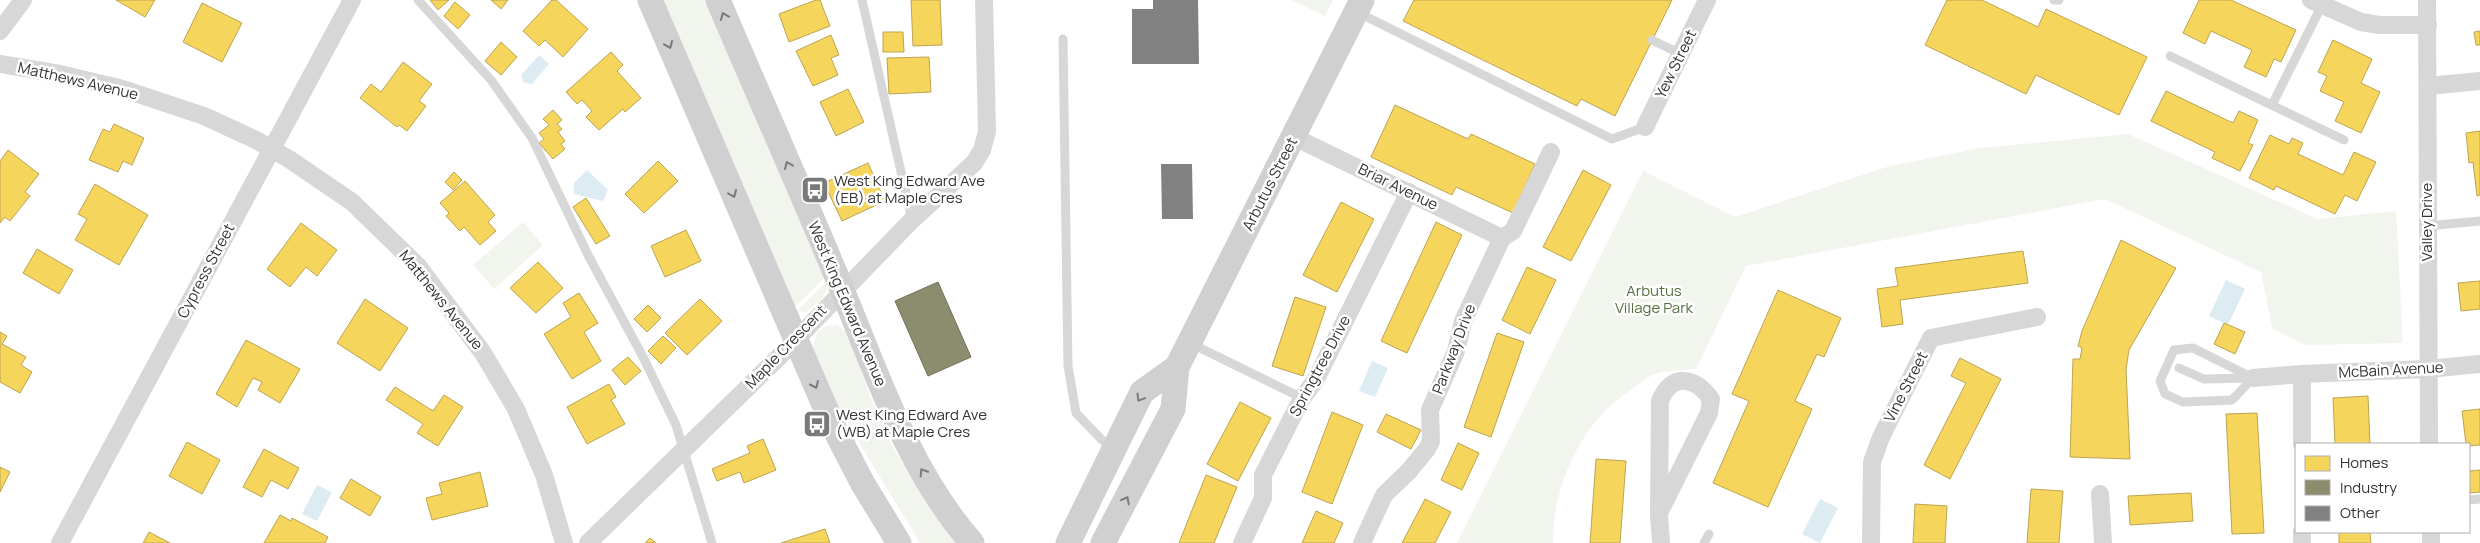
<svg xmlns="http://www.w3.org/2000/svg" width="2480" height="543" font-family="Manrope,sans-serif">
<style>
.green{fill:#f1f5ed}
.water{fill:#ddebf3}
.homes{fill:#f6d55c;stroke:#bca450}
.industry{fill:#8c8c6e;stroke:#71715c}
.building{fill:#818181}
.lines{fill:none;stroke-linecap:round;stroke-linejoin:round}
.lane{stroke:#d7d7d7;stroke-width:9}
.street{stroke:#d7d7d7;stroke-width:18}
.secondary{stroke:#d0d0d0;stroke-width:25}
.oneway{stroke:#7a7a7a}
.labels{text-anchor:middle;stroke-width:5;stroke-linejoin:round;paint-order:stroke}
.street-label{font-size:15px;fill:#333;stroke:#fff}
.poi-label{font-size:15px;fill:#333;stroke:#fff;text-anchor:start}
.park-label{font-size:15px;fill:#56703f;stroke:#fff}
</style>
<rect width="100%" height="100%" fill="#fff"/>
<g class="green">
<path d="M659,0H706L714,17L824,278L793,309Z"/>
<path d="M1292,0H1333L1325,16Z"/>
<path d="M2128,134L2317,219L2396,211L2403,343L2306,345L2272,328L2261,272L2105,199L1746,266L1696,369C1684,370 1670,370 1658,373C1650,375 1642,382 1635,387C1583,419 1553,482 1553,543H1457L1643,171L1735,217L1890,166L1981,148Z"/>
<path d="M523,222L543,245L494,289L473,265Z"/>
<path d="M826,282C829,295 816,306 806,312L797,311Z"/>
<path d="M837,325L846,331L849,336C861,369 871,402 886,433C905,473 933,508 961,543H920L840,411L812,352L817,333L826,326Z"/>
</g>
<g class="water">
<path d="M539,55L549,64L532,84L523,82L521,75Z"/>
<path d="M587,170L608,190L603,201L574,194V183Z"/>
<path d="M2226,280L2245,289L2228,325L2209,316Z"/>
<path d="M1372,361L1388,368L1375,397L1359,391Z"/>
<path d="M317,485L332,492L317,521L302,514Z"/>
<path d="M1820,499L1838,508L1820,543L1802,534Z"/>
</g>
<g class="homes">
<path d="M116,0H155L145,17Z"/>
<path d="M430,0H449L438,10Z"/>
<path d="M491,0H508L501,9Z"/>
<path d="M552,0H556L588,29L563,57L545,40L539,46L523,31Z"/>
<path d="M816,0H820L830,26L789,42L779,14Z"/>
<path d="M911,0H940L942,45L913,46Z"/>
<path d="M1414,0H1672L1615,116L1581,99L1577,106L1403,21Z"/>
<path d="M1947,0H1982L2038,27L2046,9L2147,57L2119,115L2036,75L2026,94L1925,45Z"/>
<path d="M2199,0H2231L2296,30L2281,62L2274,59L2266,77L2244,67L2252,50L2211,31L2205,44L2183,33Z"/>
<path d="M455,2L470,15L458,29L444,16Z"/>
<path d="M202,3L242,23L222,62L183,42Z"/>
<path d="M2480,31V45H2476L2474,32Z"/>
<path d="M883,32H903L904,52H883Z"/>
<path d="M831,35L839,55L831,58L838,75L813,86L796,51Z"/>
<path d="M2333,40L2372,59L2361,83L2380,92L2361,133L2335,121L2344,102L2320,91L2327,76L2318,72Z"/>
<path d="M501,42L517,57L501,75L485,61Z"/>
<path d="M611,52L623,65L617,71L641,98L625,112L623,109L599,130L586,117L592,111L582,100L577,104L566,92Z"/>
<path d="M929,57L931,92L889,94L887,58Z"/>
<path d="M403,62L432,84L419,101L426,106L407,131L399,125L397,127L360,98L371,84L381,92Z"/>
<path d="M848,89L864,122L836,136L820,102Z"/>
<path d="M2166,91L2233,123L2239,111L2258,120L2248,143L2253,145L2240,171L2212,158L2215,152L2151,121Z"/>
<path d="M1395,105L1468,139L1471,134L1535,164L1513,213L1456,187L1452,195L1371,157Z"/>
<path d="M553,110L562,120L557,124L562,129L558,132L565,141L561,144L565,149L553,159L539,143L544,139L539,133L549,125L543,119Z"/>
<path d="M114,124L144,138L132,165L123,161L118,172L89,160L103,129L110,132Z"/>
<path d="M2480,131V195L2477,196L2473,162L2469,163L2466,133Z"/>
<path d="M2270,135L2289,144L2292,138L2303,143L2298,154L2343,175L2354,152L2376,162L2357,201L2345,195L2335,214L2276,186L2274,190L2249,178Z"/>
<path d="M8,150L39,174L25,192L30,196L10,221L5,217L0,223V161Z"/>
<path d="M658,161L678,181L644,213L625,194Z"/>
<path d="M868,163L885,201L842,221L824,183Z"/>
<path d="M1583,170L1611,185L1571,261L1543,247Z"/>
<path d="M454,172L462,180L453,190L445,182Z"/>
<path d="M465,181L495,215L488,222L496,231L480,245L464,227L460,231L446,216L449,213L440,203Z"/>
<path d="M95,184L148,215L119,265L75,240L87,219L78,214Z"/>
<path d="M586,198L610,236L596,244L573,207Z"/>
<path d="M1341,202L1374,219L1337,292L1303,275Z"/>
<path d="M1436,222L1462,235L1407,353L1381,341Z"/>
<path d="M301,223L337,250L317,276L306,267L290,287L267,269Z"/>
<path d="M686,230L701,261L665,277L651,246Z"/>
<path d="M2121,240L2176,268L2129,350L2126,369L2130,459L2070,457L2073,359H2080L2082,348L2078,346L2082,331Z"/>
<path d="M37,249L73,270L59,294L23,273Z"/>
<path d="M2023,251L2028,283L1900,300L1903,324L1882,327L1877,289L1898,286L1895,268Z"/>
<path d="M538,262L563,288L536,313L510,288Z"/>
<path d="M1527,267L1556,280L1530,334L1502,320Z"/>
<path d="M2480,281V309L2461,311L2458,283Z"/>
<path d="M1778,290L1841,318L1824,357L1817,354L1795,401L1812,409L1768,507L1713,483L1749,401L1732,394Z"/>
<path d="M579,293L598,323L584,332L601,361L572,379L544,334L571,317L563,303Z"/>
<path d="M1295,297L1326,307L1303,376L1272,366Z"/>
<path d="M365,299L408,328L380,371L337,343Z"/>
<path d="M700,299L722,321L687,355L665,333Z"/>
<path d="M648,305L661,318L647,332L634,319Z"/>
<path d="M2224,323L2245,332L2235,354L2214,344Z"/>
<path d="M0,332L7,336L2,344L26,357L21,365L32,372L20,393L0,382Z"/>
<path d="M1497,333L1524,342L1491,437L1464,427Z"/>
<path d="M663,336L676,348L661,364L648,351Z"/>
<path d="M246,340L300,369L280,403L258,390L262,382L253,378L237,407L216,394Z"/>
<path d="M628,357L641,371L625,385L612,370Z"/>
<path d="M1960,358L2001,379L1950,479L1924,465L1966,383L1951,376Z"/>
<path d="M609,384L616,397L611,400L625,424L587,444L567,407Z"/>
<path d="M395,387L433,411L444,395L463,407L438,446L417,433L423,424L386,400Z"/>
<path d="M2368,396L2370,444H2335L2333,398Z"/>
<path d="M1240,402L1271,418L1238,481L1207,464Z"/>
<path d="M2480,409V445L2469,446L2466,444L2462,411Z"/>
<path d="M1332,412L1363,425L1332,504L1302,492Z"/>
<path d="M2257,413L2264,533L2232,534L2226,414Z"/>
<path d="M1386,414L1421,430L1411,449L1377,432Z"/>
<path d="M763,439L776,470L744,483L740,472L717,481L712,469L750,453L747,446Z"/>
<path d="M187,442L220,460L202,494L169,476Z"/>
<path d="M1458,443L1479,453L1462,490L1441,480Z"/>
<path d="M264,449L299,468L288,489L271,480L262,497L243,487Z"/>
<path d="M1596,459L1626,461L1620,543H1590Z"/>
<path d="M0,467L10,472L0,492Z"/>
<path d="M2480,470V492L2470,493L2469,471Z"/>
<path d="M480,472L488,506L432,520L426,498L442,494L439,483Z"/>
<path d="M1206,475L1237,487L1214,543H1179Z"/>
<path d="M351,479L381,497L370,516L340,498Z"/>
<path d="M2031,489L2063,491L2059,543H2027Z"/>
<path d="M2191,493L2193,521L2130,525L2128,496Z"/>
<path d="M1425,499L1451,512L1435,543H1402Z"/>
<path d="M1915,504L1947,506L1945,543H1913Z"/>
<path d="M1316,511L1343,523L1334,543H1302Z"/>
<path d="M280,515L291,521L292,518L328,537L325,543H264Z"/>
<path d="M825,529L830,543H781Z"/>
<path d="M149,532L170,543H143Z"/>
<path d="M2339,532H2370L2371,543H2339Z"/>
<path d="M650,538L656,543H645Z"/>
</g>
<path class="industry" d="M938,282L971,357L928,376L895,301Z"/>
<g class="building">
<path d="M1153,0H1198L1199,64H1132V9H1153Z"/>
<path d="M1161,164H1192L1193,219H1162Z"/>
</g>
<g class="lines">
<g class="lane">
<path d="M418,0L491,80L532,138L588,255L642,355L676,425L712,543"/>
<path d="M862,0L912,220"/>
<path d="M2054,0H2059"/>
<path d="M1357,12L1612,139L1645,127"/>
<path d="M1063,39L1068,366L1076,413L1102,440L1113,447"/>
<path d="M1652,40L1681,54"/>
<path d="M2170,56L2344,140"/>
<path d="M2272,105L2322,5"/>
<path d="M2427,226L2480,221"/>
<path d="M1190,343L1302,398"/>
<path d="M2193,348L2253,378L2232,400L2183,402L2165,394L2160,381L2174,350Z"/>
<path d="M2179,368L2204,379L2251,378"/>
<path d="M2469,500L2480,499"/>
<path d="M1704,543L1709,534"/>
</g>
<g class="street">
<path d="M2311,0L2361,22L2379,25H2428"/>
<path d="M2427,0L2429,444"/>
<path d="M0,31L23,0"/>
<path d="M0,64L60,74L123,89L204,116L256,140L289,159L352,202L418,266L483,353L516,409L544,475L564,543"/>
<path d="M2428,86L2480,81"/>
<path d="M1645,127L1707,0"/>
<path d="M1294,137L1502,238"/>
<path d="M2253,378L2302,374"/>
<path d="M2302,444V374L2428,369L2480,364"/>
<path d="M2100,494L2103,543"/>
<path d="M1659,513L1709,413L1711,399C1695,377 1672,372 1660,401L1659,515L1661,543"/>
<path d="M2302,532V543"/>
<path d="M2431,532V543"/>
<path d="M60,543L352,0"/>
<path d="M588,543L780,356L912,220L974,163L982,150L987,132L984,0"/>
<path d="M1242,543L1263,498V475L1302,398L1315,381L1409,192"/>
<path d="M1362,543L1384,495L1409,471L1427,449L1431,441L1430,410L1456,351L1463,321L1502,238L1513,231L1551,152"/>
<path d="M1871,543L1872,462L1881,437L1931,338L2037,317"/>
</g>
<g class="secondary">
<path d="M650,0L834,428L863,484L899,543"/>
<path d="M718,0C759,97 803,194 843,292C879,379 909,471 972,543"/>
<path d="M1068,543L1142,392L1177,367"/>
<path d="M1103,543L1173,409L1177,367L1362,0"/>
</g>
</g>
<defs><path id="oneway-chevron" d="M-2-3.5L2.5 0L-2 3.5" fill="none" stroke-width="1.6" stroke-linecap="round" stroke-linejoin="round" transform="scale(1.25)"/></defs>
<g class="oneway">
<use href="#oneway-chevron" transform="translate(724 16) rotate(-113)"/>
<use href="#oneway-chevron" transform="translate(669 45) rotate(67)"/>
<use href="#oneway-chevron" transform="translate(788 165) rotate(-113)"/>
<use href="#oneway-chevron" transform="translate(733 194) rotate(67)"/>
<use href="#oneway-chevron" transform="translate(815 385) rotate(66)"/>
<use href="#oneway-chevron" transform="translate(1140 398) rotate(121)"/>
<use href="#oneway-chevron" transform="translate(923 472) rotate(-122)"/>
<use href="#oneway-chevron" transform="translate(1126 500) rotate(-62)"/>
</g>
<defs>
<g id="bus-square" transform="scale(1.4375)"><rect x="-9" y="-9" width="18" height="18" rx="4" fill="#7a7a7a" stroke="#fff"/><path d="M-5-6H5V4H4V6H2V4H-2V6H-4V4H-5ZM-3.5-4V0h7V-4ZM-3.5 1.2v1.5H-2V1.2ZM2 1.2v1.5H3.5V1.2Z" fill="#fff"/></g>
</defs>
<g fill-rule="evenodd">
<use href="#bus-square" x="815" y="190"/>
<use href="#bus-square" x="817" y="424"/>
</g>
<g class="labels">
<g class="street-label">
<text transform="translate(1676 64) rotate(-64)" y="5">Yew Street</text>
<text transform="translate(78 81) rotate(13)" y="5">Matthews Avenue</text>
<text transform="translate(1270 184) rotate(-63)" y="5">Arbutus Street</text>
<text transform="translate(1398 187) rotate(26)" y="5">Briar Avenue</text>
<text transform="translate(2427 222) rotate(-90)" y="5">Valley Drive</text>
<text transform="translate(206 271) rotate(-62)" y="5">Cypress Street</text>
<text transform="translate(441 300) rotate(51)" y="5">Matthews Avenue</text>
<text transform="translate(847 304) rotate(67)" y="5">West King Edward Avenue</text>
<text transform="translate(786 347) rotate(-46)" y="5">Maple Crescent</text>
<text transform="translate(1454 349) rotate(-69)" y="5">Parkway Drive</text>
<text transform="translate(1320 366) rotate(-62)" y="5">Springtree Drive</text>
<text transform="translate(2391 370) rotate(-3)" y="5">McBain Avenue</text>
<text transform="translate(1906 387) rotate(-63)" y="5">Vine Street</text>
</g>
<g class="poi-label">
<text x="834" y="186">West King Edward Ave<tspan x="834" dy="17">(EB) at Maple Cres</tspan></text>
<text x="836" y="420">West King Edward Ave<tspan x="836" dy="17">(WB) at Maple Cres</tspan></text>
</g>
<g class="park-label">
<text x="1654" y="296">Arbutus<tspan x="1654" dy="17">Village Park</tspan></text>
</g>
</g>
<rect x="2295" y="443" width="175" height="90" fill="#ffffff" stroke="#adadad"/>
<rect x="2305" y="456" width="25" height="15" fill="#f6d55c" stroke="#adadad"/>
<text x="2340" y="468" font-size="15" fill="#333333">Homes</text>
<rect x="2305" y="480" width="25" height="15" fill="#8c8c6e" stroke="#adadad"/>
<text x="2340" y="493" font-size="15" fill="#333333">Industry</text>
<rect x="2305" y="506" width="25" height="15" fill="#818181" stroke="#adadad"/>
<text x="2340" y="518" font-size="15" fill="#333333">Other</text>
</svg>
